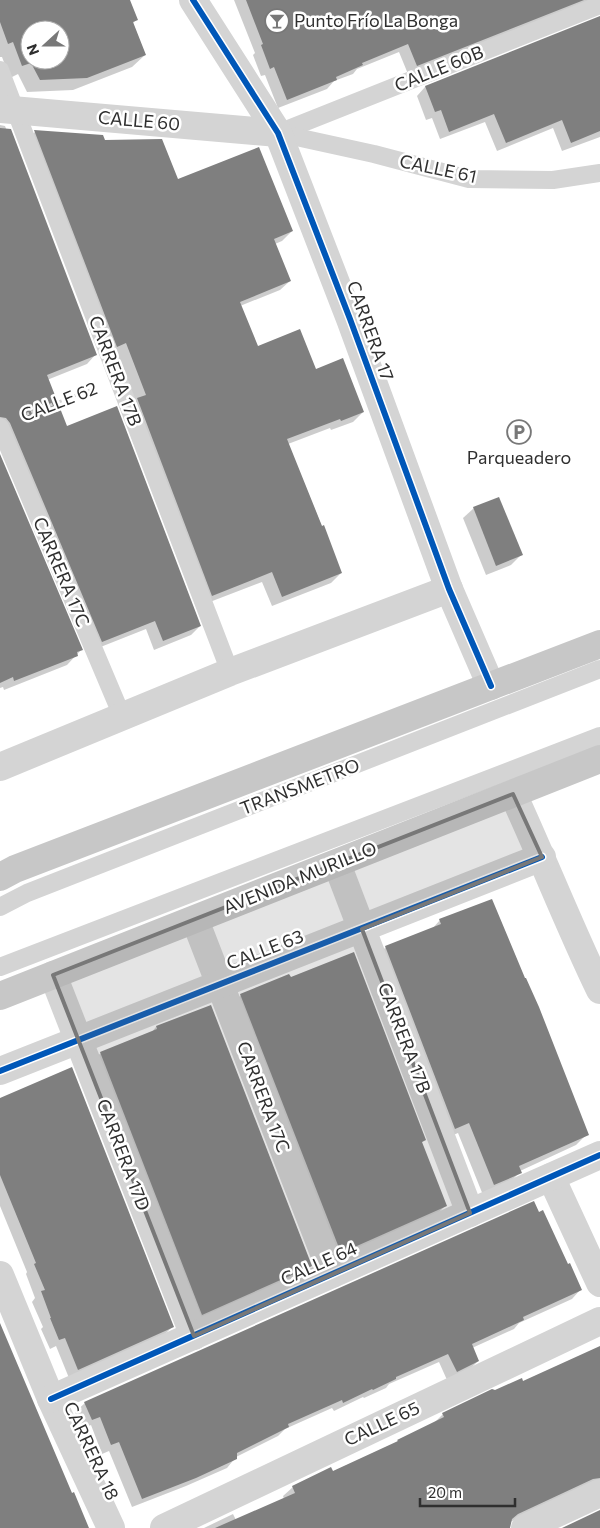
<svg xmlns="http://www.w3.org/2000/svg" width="600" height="1528" font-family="Commissioner,sans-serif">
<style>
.shadow{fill:#0003;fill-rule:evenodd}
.building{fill:#7f7f7f;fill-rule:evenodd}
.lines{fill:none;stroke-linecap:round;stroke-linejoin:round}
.path{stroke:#d4d4d4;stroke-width:3;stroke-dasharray:2.5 2.5;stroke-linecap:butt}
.service{stroke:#d4d4d4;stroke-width:18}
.minor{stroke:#d4d4d4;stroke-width:28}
.primary{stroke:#c7c7c7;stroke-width:28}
.cycleway-casing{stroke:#fff;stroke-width:9}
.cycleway{stroke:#0057b8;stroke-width:6}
.marked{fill:#787878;fill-opacity:0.2;stroke:#787878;stroke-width:4;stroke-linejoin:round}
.labels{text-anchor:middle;stroke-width:5;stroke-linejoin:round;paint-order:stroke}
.poi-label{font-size:18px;fill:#2f2f2f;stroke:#fff;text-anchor:start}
.street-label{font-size:18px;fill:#2f2f2f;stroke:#fff}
</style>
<rect width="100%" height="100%" fill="#fff"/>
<g class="shadow">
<path d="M0,0H129L136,20L133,23L145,55L132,67L73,90L27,92L18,74L10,78L2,57H0ZM30,30H60V60H30Z"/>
<path d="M234,0H600L408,74L399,52L357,69L353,74L334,81L327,89L278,108L265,75L261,76L253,55L255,53Z"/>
<path d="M600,18V137L562,151L553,128L497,151L485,122L440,139L432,118L426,120L417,96L425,87Z"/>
<path d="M0,125L5,126L96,354L87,364L47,380L66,428L200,626L191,635L154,650L146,629L93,650L0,431Z"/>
<path d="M35,132L104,141L177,181L292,231L282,241L275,244L290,281L280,290L240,306L258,348L315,371L363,412L353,422L331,430L330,428L288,444L341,573L331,583L272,606L262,582L202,605L25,141Z"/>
<path d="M0,458L81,650L67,665L4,690L3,687L0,688Z"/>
<path d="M474,508L521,555L511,565L486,575L463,518Z"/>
<path d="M440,920L587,1134L576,1145L520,1171V1172L509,1183L483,1195L458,1133L444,1139L375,958L386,947L432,929Z"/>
<path d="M241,995L424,1140L421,1143L445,1206L436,1215L331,1262L231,1005Z"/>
<path d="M156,1027L311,1266L301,1275L193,1323L91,1062L101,1053L151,1033Z"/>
<path d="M0,1099L172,1327L163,1336L69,1378L56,1346L50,1349L41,1329L43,1327L32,1302L35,1298L26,1274L27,1272L0,1206Z"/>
<path d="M567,1266L581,1289L572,1299L519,1323L514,1329L472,1348L478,1361L469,1370L447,1380L439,1362L389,1384L386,1388L364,1398L363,1397L334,1411L332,1408L285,1429L278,1436L236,1457L227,1468L186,1486L132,1507L109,1451L102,1454L91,1425L82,1429L75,1412L85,1403Z"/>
<path d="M600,1348V1490L583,1488L510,1522L509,1528H204L233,1514L236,1520L284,1499L283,1496L293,1487L332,1472L394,1444L398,1441L433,1424L443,1414L523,1383Z"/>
</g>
<g class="building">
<path d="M0,0H130L138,20L133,22L146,55L87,78L40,80L31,63L22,66L13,42L8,44L0,22ZM30,30H60V60H30Z"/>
<path d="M246,0H584L417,66L408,44L362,63L363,65L336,77L337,80L287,100L274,67L270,69L261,45L263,44Z"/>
<path d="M600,16V131L571,143L562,120L506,143L494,114L449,132L441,110L435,112L425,86Z"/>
<path d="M0,128L11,129L97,355L47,375L67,426L117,406L201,626L163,641L155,621L102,642L10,423L6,418L0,417Z"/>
<path d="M34,130L103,135L105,140L162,139L178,179L259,147L293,231L274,239L291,281L240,302L258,346L300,329L316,369L343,358L364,412L341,421L340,419L287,439L322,526L324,525L342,573L282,597L272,572L212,596L137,398L146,395L126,343L117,347Z"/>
<path d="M0,454L83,650L77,652L78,656L14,681L13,677L0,683Z"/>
<path d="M499,497L523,555L496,566L473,507Z"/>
<path d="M492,899L525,978H526L539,1007L589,1135L519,1166L522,1173L494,1185L469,1123L455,1129L385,946L441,924L439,919Z"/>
<path d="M354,952L426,1140L422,1142L447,1206L341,1253L240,994L289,974L291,977Z"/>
<path d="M211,1005L312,1266L202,1315L100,1052L157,1029L156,1026Z"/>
<path d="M72,1067L174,1327L78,1370L65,1338L59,1340L50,1318H51L41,1291L45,1290L34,1264L36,1263L0,1175V1098Z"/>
<path d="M534,1201L539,1212L543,1210L568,1264L570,1263L582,1290L523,1317L524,1320L472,1344L479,1361L457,1372L448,1354L396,1377V1379L373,1390L372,1389L343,1403L342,1400L288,1424L289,1427L237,1453V1459L196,1478L142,1499L119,1442L111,1445L100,1417L92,1420L84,1402Z"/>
<path d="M0,1323L72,1493L74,1492L89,1528H0Z"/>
<path d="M600,1346V1478L593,1479L518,1514L512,1519L510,1528H215L295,1493L292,1486L331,1467L333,1471L398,1441L397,1440L444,1417L442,1413L492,1389L495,1390L522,1378L523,1381Z"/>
<path d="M600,1510V1528H562Z"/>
</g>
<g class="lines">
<path class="path" d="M22,416L95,388"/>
<g class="service">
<path d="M0,70L230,672"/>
<path d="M278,133L600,5"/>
<path d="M278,133L374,154L469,179L553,180L600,173"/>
<path d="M0,427L122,716"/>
<path d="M0,907L27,893L600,669"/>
<path d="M0,967L600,736"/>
</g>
<g class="minor">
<path d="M193,0L278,133L350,319L449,589L491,686"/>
<path d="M0,109L278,133"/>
<path d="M0,767L230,672L449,589"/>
<path d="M513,794C543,859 569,926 600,990"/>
<path d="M337,864L470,1213"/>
<path d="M195,920L332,1274"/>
<path d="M53,975L194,1336"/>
<path d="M0,1071L542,857"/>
<path d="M551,1177L600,1283"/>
<path d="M0,1275L51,1399L111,1528"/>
<path d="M51,1399L600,1155"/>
<path d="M164,1528L600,1321"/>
<path d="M525,1528L600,1493"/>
</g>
<g class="primary">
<path d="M0,877L15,869L600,644"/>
<path d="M0,996L600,759"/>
</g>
<g class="cycleway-casing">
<g id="cycleway">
<path d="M193,0L278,133L350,319L449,589L491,686"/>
<path d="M0,1071L542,857"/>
<path d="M51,1399L600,1155"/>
</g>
</g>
<use href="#cycleway" class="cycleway"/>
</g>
<path class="marked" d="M513,794L542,857L362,929L470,1213L194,1336L53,975Z"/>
<defs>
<g id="bar-ring" transform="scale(1.25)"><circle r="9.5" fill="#fff" stroke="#787878" stroke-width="1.5"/><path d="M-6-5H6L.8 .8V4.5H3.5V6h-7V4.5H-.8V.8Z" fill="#787878"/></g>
<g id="parking-ring" transform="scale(1.25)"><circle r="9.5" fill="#fff" stroke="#787878" stroke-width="1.5"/><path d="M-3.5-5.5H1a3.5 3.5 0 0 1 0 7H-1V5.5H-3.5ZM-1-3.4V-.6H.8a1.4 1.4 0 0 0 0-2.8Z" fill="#787878"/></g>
</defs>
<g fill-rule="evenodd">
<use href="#bar-ring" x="277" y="21"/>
<use href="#parking-ring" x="519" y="432"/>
</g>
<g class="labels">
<g class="poi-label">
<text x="294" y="27">Punto Frío La Bonga</text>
<text x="519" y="464" text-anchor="middle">Parqueadero</text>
</g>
<g class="street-label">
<text transform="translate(439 69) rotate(-22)" y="6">CALLE 60B</text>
<text transform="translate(139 121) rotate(5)" y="6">CALLE 60</text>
<text transform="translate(438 169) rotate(12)" y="6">CALLE 61</text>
<text transform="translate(370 331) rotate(70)" y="6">CARRERA 17</text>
<text transform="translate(115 371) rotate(69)" y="6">CARRERA 17B</text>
<text transform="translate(59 402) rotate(-21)" y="6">CALLE 62</text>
<text transform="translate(61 572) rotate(67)" y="6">CARRERA 17C</text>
<text transform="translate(300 787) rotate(-21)" y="6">TRANSMETRO</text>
<text transform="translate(300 878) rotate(-22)" y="6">AVENIDA MURILLO</text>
<text transform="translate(265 950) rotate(-21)" y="6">CALLE 63</text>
<text transform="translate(404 1038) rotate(69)" y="6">CARRERA 17B</text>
<text transform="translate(263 1097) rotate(69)" y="6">CARRERA 17C</text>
<text transform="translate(123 1155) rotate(69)" y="6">CARRERA 17D</text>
<text transform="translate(319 1264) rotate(-24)" y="6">CALLE 64</text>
<text transform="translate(382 1424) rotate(-25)" y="6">CALLE 65</text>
<text transform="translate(91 1451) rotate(65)" y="6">CARRERA 18</text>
</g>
</g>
<g transform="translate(45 45) rotate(249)"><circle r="24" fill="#ffffff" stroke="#acacac"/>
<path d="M0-4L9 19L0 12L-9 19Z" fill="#787878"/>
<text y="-8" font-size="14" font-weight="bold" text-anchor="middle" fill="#2f2f2f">N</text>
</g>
<path d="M420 1498v8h95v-8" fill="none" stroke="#2f2f2f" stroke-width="2.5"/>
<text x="428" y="1498" font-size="15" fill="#2f2f2f" stroke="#ffffff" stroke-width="4" paint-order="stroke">20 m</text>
</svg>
